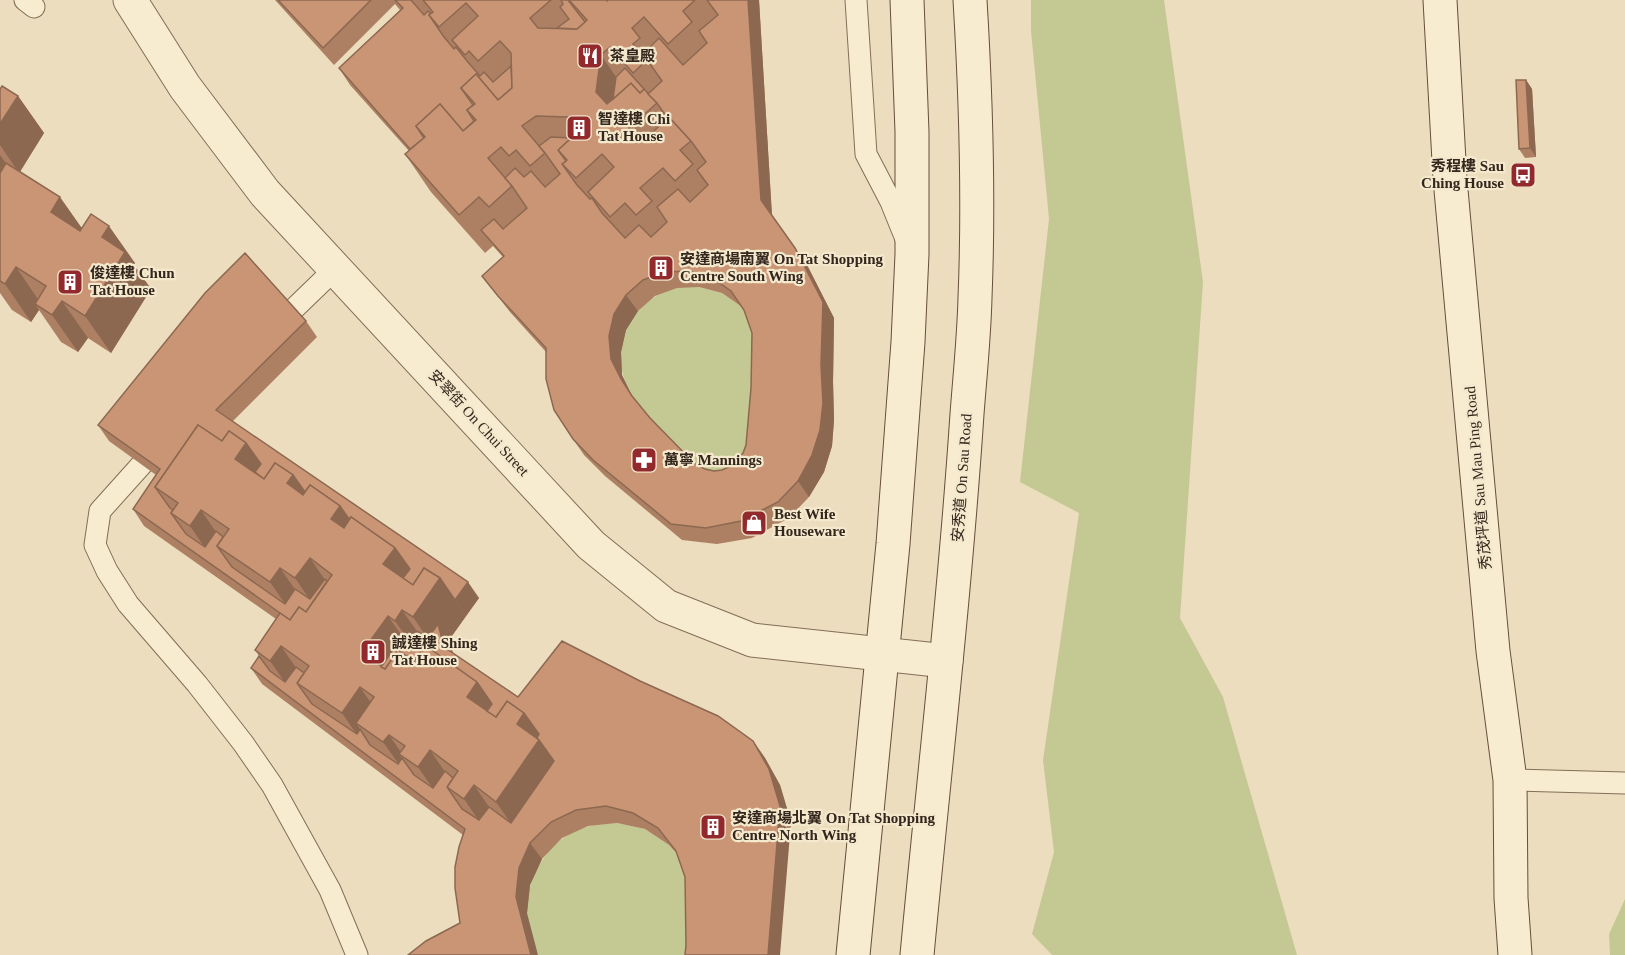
<svg xmlns="http://www.w3.org/2000/svg" width="1625" height="955" font-family="'Times New Roman','Noto Sans TC',serif">
<style>
.green{fill:#c4c993}
.lines{fill:none;stroke-linecap:round;stroke-linejoin:round}
.service-casing{stroke:#836e57;stroke-width:23}
.minor-casing{stroke:#836e57;stroke-width:35}
.secondary-casing{stroke:#654f3b;stroke-width:35}
.service{stroke:#f7ebd0;stroke-width:21}
.minor{stroke:#f7ebd0;stroke-width:33}
.secondary{stroke:#f7ebd0;stroke-width:33}
.wall{fill:#ad8064;fill-rule:evenodd}
.shaded-wall{fill:#8d6851}
.building{fill:#c99574;stroke:#8d6851;stroke-width:1.5;fill-rule:evenodd}
.labels{text-anchor:middle;stroke-width:4.5;stroke-linejoin:round;paint-order:stroke}
.poi-label{font-size:15px;font-weight:bold;fill:#33261c;stroke:#f4e8cd;text-anchor:start}
.street-label{font-size:15px;fill:#33261c;stroke:#f4e8cd}
</style>
<rect width="100%" height="100%" fill="#ecddbe"/>
<g class="green">
<path d="M1031,0H1164L1203,282L1180,618L1223,697L1297,955H1052L1032,934L1054,852L1043,760L1079,513L1020,482L1049,219L1031,31Z"/>
<path d="M699,287L722,293L742,307L756,326L758,461L706,481C693,466 679,451 665,437C634,403 603,366 632,319C642,304 658,292 676,288C683,286 692,287 699,287Z"/>
<path d="M617,823L645,829L669,845L687,867L697,955H538C534,942 528,928 527,914C524,877 552,834 589,826C598,824 608,824 617,823Z"/>
<path d="M1625,899V955H1610L1609,934Z"/>
</g>
<g class="lines">
<g class="service-casing">
<g id="service">
<path d="M25,0L34,7"/>
<path d="M856,0L866,154L891,202L906,239"/>
<path d="M275,327L335,269"/>
<path d="M161,443L100,511L95,545L107,571L128,604L197,684L243,743L272,785L330,890L357,955"/>
<path d="M1510,780L1625,783"/>
</g>
</g>
<g class="minor-casing">
<path id="minor" d="M130,0L185,87L265,193L591,545L666,606L752,640L946,661"/>
</g>
<g class="secondary-casing">
<g id="secondary">
<path d="M1440,0L1450,179L1493,651L1510,780L1511,898L1515,955"/>
<path d="M853,955L893,544L908,342L912,254V132L907,0"/>
<path d="M917,955C934,774 955,594 967,414C970,375 974,337 975,298C979,199 976,99 970,0"/>
</g>
</g>
<use href="#service" class="service"/>
<use href="#minor" class="minor"/>
<use href="#secondary" class="secondary"/>
</g>
<g class="wall">
<path d="M275,0H759L772,216L807,265L834,318L833,382L834,420L832,446L824,472L809,497L789,518L752,538L717,544L682,540L605,476L584,455L573,439L546,352L510,312L482,276L503,257L493,246L485,253L431,192L405,154L409,151L350,85L339,68L400,10L395,4L334,65ZM699,287L722,293L742,307L745,311L752,333L751,388L746,445L743,453L731,466L722,470L714,471L705,469L695,464L650,418L632,396L622,375L621,352L626,330L638,311L655,296L677,288Z"/>
<path d="M1526,80L1532,89L1536,157L1525,158L1519,149Z"/>
<path d="M0,89L18,96L44,133L20,172L82,228L135,263L134,265L151,289L111,353L88,338L78,352L61,342L39,310L31,322L12,310L0,293Z"/>
<path d="M306,321L317,337L233,421L479,598L449,640L453,653L518,697L753,741L765,758L780,785L791,822L686,945L685,877L677,854L669,845L645,829L617,823L588,826L562,838L542,859L530,885L527,913L460,923L463,835L262,684L251,668L259,656L255,650L276,619L144,526L133,509L156,475L109,441L98,425Z"/>
</g>
<g class="shaded-wall">
<path d="M748,0H759L772,216L761,200Z"/>
<path d="M601,55L627,93L623,124L596,92Z"/>
<path d="M1526,80L1532,89L1536,157L1530,148Z"/>
<path d="M18,96L44,133L19,173L0,145V124Z"/>
<path d="M0,155L8,166L0,175Z"/>
<path d="M60,197L86,234L77,249L51,212Z"/>
<path d="M109,226L135,263L134,265L151,289L111,353L85,316L102,237Z"/>
<path d="M795,248L807,265L834,318L833,382L834,420L832,446L824,472L809,497L798,481Z"/>
<path d="M16,267L42,305L35,304L39,310L31,322L5,284Z"/>
<path d="M626,295L638,311L626,330L621,352L622,375L632,396L643,412L621,379L611,359L609,336L614,314Z"/>
<path d="M62,301L88,338L78,352L52,315Z"/>
<path d="M246,443L272,480L265,491L235,459Z"/>
<path d="M293,475L319,513L287,483Z"/>
<path d="M340,506L364,541L318,516Z"/>
<path d="M201,510L227,548L217,546L216,564L190,526Z"/>
<path d="M395,548L422,586L414,596L383,564Z"/>
<path d="M310,558L336,596L321,616L295,578Z"/>
<path d="M280,568L306,605L296,620L270,582Z"/>
<path d="M440,578L466,616L449,640L456,663L439,655L413,617Z"/>
<path d="M468,582L479,598L466,616L455,600Z"/>
<path d="M402,610L428,647L421,658L395,621Z"/>
<path d="M388,616L414,653L392,685L362,652Z"/>
<path d="M281,646L307,684L297,683L296,698L270,661Z"/>
<path d="M477,682L504,720L497,729L467,697Z"/>
<path d="M360,687L385,723L389,735L405,758L399,754L414,775L410,780L383,742L356,723L371,746L368,751L342,713Z"/>
<path d="M524,713L551,751L566,777L522,839L496,802L517,724Z"/>
<path d="M753,741L765,758L780,785L791,822L780,955H768Z"/>
<path d="M430,750L456,788L447,787L444,805L418,767Z"/>
<path d="M474,785L500,823L490,837L464,799Z"/>
<path d="M530,843L542,859L530,885L527,913L538,955H531L516,897L519,868Z"/>
</g>
<g class="building">
<path d="M278,0H371L323,48Z"/>
<path d="M395,0H411L424,15L428,11L431,14L429,15L444,37L454,49L456,47L467,61L480,76L484,72L493,82L511,66L512,88L498,100L476,74L461,88L473,105L467,110L474,121L463,131L440,104L416,126L424,138L410,149L339,68L403,8Z"/>
<path d="M423,0H551L530,18L538,28L577,29L587,20L569,0H606L607,1L608,0H695L683,11L692,22L668,44L644,17L632,28L640,38L633,44L647,60L633,73L610,47L601,55L596,92L607,104L631,83L640,93L644,89L657,103L629,128L642,142L669,117L691,141L680,150L693,164L675,181L663,168L640,188L652,201L636,215L625,203L610,217L588,192L614,167L602,154L576,178L562,164L567,160L558,150L579,131L568,117L536,116L522,126L545,153L530,166L516,150L509,156L501,147L488,158L512,186L489,207L479,197L459,215L405,154L425,137L416,126L440,104L463,131L476,120L467,110L475,104L461,88L476,74L498,100L512,88L511,53L500,41L478,61L469,51L465,55L452,40L478,16L466,3L439,27L429,15L433,12Z"/>
<path d="M561,0H568L585,22L577,29L557,28L569,19L560,7L563,4Z"/>
<path d="M707,0H748L761,200L795,248L823,302L821,365L823,403L820,430L812,455L798,481L778,502L741,521L706,528L671,524L593,460L573,439L554,410L546,379V348L498,296L482,276L504,256L481,230L494,219L503,229L527,208L512,186L505,178L515,168L524,177L531,171L545,187L560,174L545,153L539,146L551,137L571,138L558,150L566,161L562,164L577,185L590,199L592,198L602,213L625,238L639,225L651,237L667,222L657,207L678,189L690,202L708,185L697,170L706,162L691,141L669,117L668,119L657,103L648,94L662,81L650,64L655,59L648,49L659,38L683,65L707,43L699,31L718,15ZM688,271L711,277L731,291L744,310L752,333L751,388L746,445L743,453L731,466L722,470L714,471L705,469L695,464L650,418L632,396L621,379L611,359L609,336L614,314L626,295L643,280L665,272Z"/>
<path d="M625,68L644,89L640,93L631,83L613,99L616,77Z"/>
<path d="M1516,80H1526L1530,148L1519,149Z"/>
<path d="M2,86L18,96L0,124V89Z"/>
<path d="M6,163L60,197L51,212L80,231L91,214L109,226L102,237L125,252L85,316L62,301L52,315L35,304L46,286L16,267L5,284L0,281V173Z"/>
<path d="M245,253L306,321L216,410L468,582L455,600L440,578L424,568L413,585L403,578L410,569L395,548L351,517L349,519L340,506L310,485L305,492L293,475L275,463L264,479L255,472L261,464L246,443L229,431L222,441L198,425L155,487L170,508L173,510L171,513L186,534L205,547L216,531L223,537L217,546L232,567L285,604L295,589L310,599L325,579L327,581L306,612L299,607L290,620L133,509L160,469L98,425L205,293Z"/>
<path d="M198,425L222,441L229,431L246,443L235,459L264,479L275,463L293,475L287,483L303,495L310,485L340,506L331,519L344,528L351,517L395,548L383,564L413,585L424,568L440,578L413,617L402,610L395,621L388,616L362,652L385,669L398,650L414,661L425,645L477,682L467,697L496,717L507,701L524,713L517,724L539,740L496,802L474,785L464,799L447,787L458,771L430,750L418,767L399,754L405,746L389,735L383,742L356,723L374,697L360,687L342,713L297,683L309,666L281,646L270,661L255,650L280,613L290,620L299,607L306,612L332,575L310,558L295,578L280,568L270,582L217,546L229,529L201,510L190,526L171,513L178,503L155,487Z"/>
<path d="M438,624L444,647L518,697L562,641L640,681L718,716L753,741L769,769L780,806L768,955H685L686,945L685,877L676,851L658,828L633,813L606,806L576,810L551,822L530,843L519,868L516,897L531,955H408L426,941L460,923L455,888V867L459,847L465,829L251,668L259,656L270,671L285,682L296,667L304,673L297,683L312,704L357,734L360,729L370,745L398,764L402,758L414,775L433,788L445,771L453,778L447,787L462,809L479,820L489,807L511,823L554,761L539,740L537,738L539,734L524,713L507,701L496,717L487,711L492,704L477,682L425,645L414,661L398,650L385,669L381,667L402,637L409,642L417,631L428,638Z"/>
</g>
<defs>
<g id="restaurant-square" transform="scale(1.35)"><rect x="-9" y="-9" width="18" height="18" rx="4" fill="#91292d" stroke="#f4e8cd"/><path d="M-5-6h1v4h1v-4h1v4h1v-4h1v5L-1.5 .5V6h-2V.5L-5-1ZM5-6V6H3V1.5H1.5Q1.5-4 5-6Z" fill="#fff"/></g>
<g id="building-square" transform="scale(1.35)"><rect x="-9" y="-9" width="18" height="18" rx="4" fill="#91292d" stroke="#f4e8cd"/><path d="M-4-6H4V6H1V3H-1V6H-4ZM-2.5-4.3h1.7v1.8h-1.7ZM.8-4.3h1.7v1.8H.8ZM-2.5-1h1.7V.8h-1.7ZM.8-1h1.7V.8H.8Z" fill="#fff"/></g>
<g id="bus-square" transform="scale(1.35)"><rect x="-9" y="-9" width="18" height="18" rx="4" fill="#91292d" stroke="#f4e8cd"/><path d="M-5-6H5V4H4V6H2V4H-2V6H-4V4H-5ZM-3.5-4V0h7V-4ZM-3.5 1.2v1.5H-2V1.2ZM2 1.2v1.5H3.5V1.2Z" fill="#fff"/></g>
<g id="pharmacy-square" transform="scale(1.35)"><rect x="-9" y="-9" width="18" height="18" rx="4" fill="#91292d" stroke="#f4e8cd"/><path d="M-2-6h4v4h4v4h-4v4h-4v-4h-4v-4h4Z" fill="#fff"/></g>
<g id="shop-square" transform="scale(1.35)"><rect x="-9" y="-9" width="18" height="18" rx="4" fill="#91292d" stroke="#f4e8cd"/><path d="M-5-2.5h2.3a2.7 3.5 0 0 1 5.4 0H5L5.5 6h-11ZM-1.5-2.5h3a1.5 2.3 0 0 0-3 0Z" fill="#fff"/></g>
</defs>
<g fill-rule="evenodd">
<use href="#restaurant-square" x="590" y="56"/>
<use href="#building-square" x="579" y="128"/>
<use href="#bus-square" x="1523" y="175"/>
<use href="#building-square" x="661" y="268"/>
<use href="#building-square" x="70" y="282"/>
<use href="#pharmacy-square" x="644" y="460"/>
<use href="#shop-square" x="754" y="523"/>
<use href="#building-square" x="373" y="652"/>
<use href="#building-square" x="713" y="827"/>
</g>
<g class="labels">
<g class="poi-label">
<text x="610" y="61">茶皇殿</text>
<text x="598" y="124">智達樓 Chi<tspan x="598" dy="17">Tat House</tspan></text>
<text x="1504" y="171" text-anchor="end">秀程樓 Sau<tspan x="1504" dy="17">Ching House</tspan></text>
<text x="680" y="264">安達商場南翼 On Tat Shopping<tspan x="680" dy="17">Centre South Wing</tspan></text>
<text x="90" y="278">俊達樓 Chun<tspan x="90" dy="17">Tat House</tspan></text>
<text x="664" y="465">萬寧 Mannings</text>
<text x="774" y="519">Best Wife<tspan x="774" dy="17">Houseware</tspan></text>
<text x="392" y="648">誠達樓 Shing<tspan x="392" dy="17">Tat House</tspan></text>
<text x="732" y="823">安達商場北翼 On Tat Shopping<tspan x="732" dy="17">Centre North Wing</tspan></text>
</g>
<g class="street-label">
<text transform="translate(479 423) rotate(47)" y="5">安翠街 On Chui Street</text>
<text transform="translate(962 478) rotate(-86)" y="5">安秀道 On Sau Road</text>
<text transform="translate(1478 478) rotate(-95)" y="5">秀茂坪道 Sau Mau Ping Road</text>
</g>
</g>
</svg>
